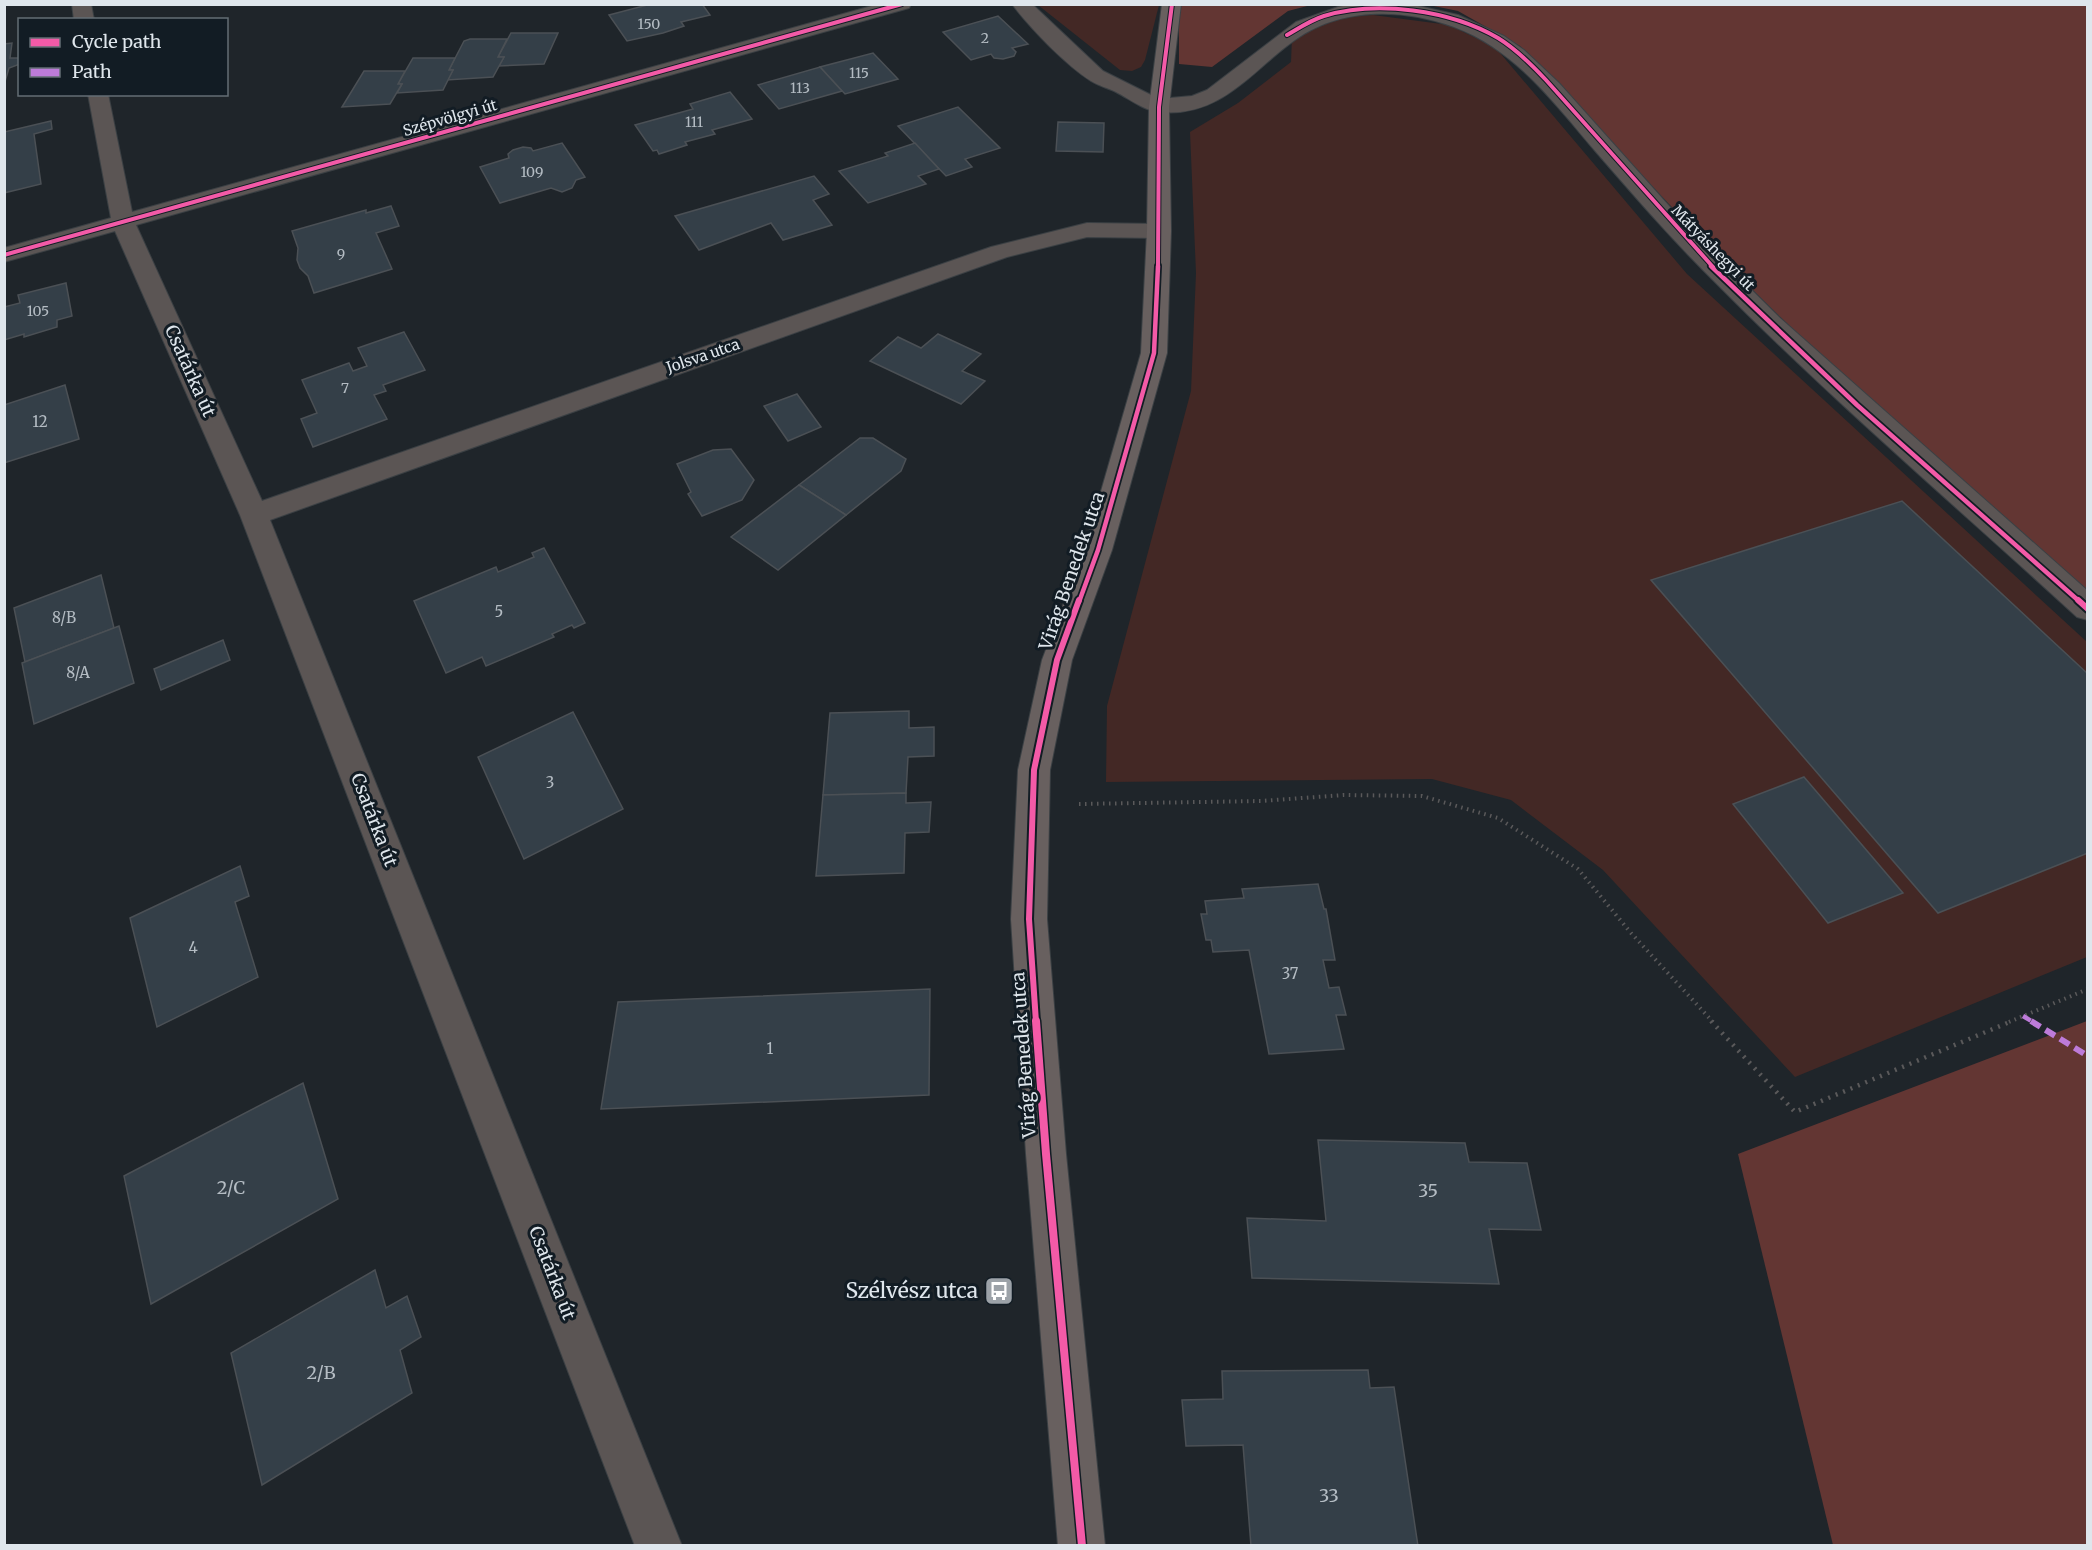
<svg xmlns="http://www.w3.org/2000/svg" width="2092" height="1550" font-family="Merriweather,serif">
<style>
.green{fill:#432825}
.forest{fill:#633633}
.building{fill:#343f48;stroke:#4b5055;stroke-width:1.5}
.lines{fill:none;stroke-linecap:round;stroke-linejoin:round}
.street-casing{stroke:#3b4044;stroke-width:2}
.secondary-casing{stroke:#3b4044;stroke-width:2}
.path-far1{stroke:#5a595a;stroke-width:4;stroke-dasharray:1.5 4.5;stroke-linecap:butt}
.path{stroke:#5a595a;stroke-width:4.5;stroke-dasharray:2 6;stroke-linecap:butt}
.street{fill:#5b5554;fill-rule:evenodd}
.secondary{fill:#68605f;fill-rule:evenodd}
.quiet-far1{stroke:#bd7bd9;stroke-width:4.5;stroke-dasharray:9 4.5;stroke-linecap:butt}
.quiet{stroke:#bd7bd9;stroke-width:6;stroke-dasharray:11 6;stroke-linecap:butt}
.cycleway-far3-casing{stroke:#121c24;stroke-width:6}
.cycleway-far2-casing{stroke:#121c24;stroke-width:8}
.cycleway-far1-casing{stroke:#121c24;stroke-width:10}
.cycleway-casing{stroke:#121c24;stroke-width:11}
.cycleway-far3{stroke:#f35aa7;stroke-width:4}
.cycleway-far2{stroke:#f35aa7;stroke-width:4.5}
.cycleway-far1{stroke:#f35aa7;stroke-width:6}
.cycleway{stroke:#f35aa7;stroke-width:8}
.labels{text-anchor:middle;stroke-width:6;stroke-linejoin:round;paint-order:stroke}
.far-number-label{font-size:14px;fill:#b4bcc3}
.far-street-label{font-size:15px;fill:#dfe6ec;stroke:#121c24}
.number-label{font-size:15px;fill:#b4bcc3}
.street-label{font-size:18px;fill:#dfe6ec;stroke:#121c24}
.near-number-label{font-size:18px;fill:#b4bcc3}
.near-poi-label{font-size:21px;fill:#dfe6ec;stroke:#121c24;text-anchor:end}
</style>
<rect width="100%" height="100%" fill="#1f252a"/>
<g class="green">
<path d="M1038,5H1159L1145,60L1141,67L1132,71L1120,70Z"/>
<path d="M1373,15L1449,25L1495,47L1687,274L2087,642V957L1795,1077L1603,870L1511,800L1432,779L1106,782L1107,706L1191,391L1196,273L1190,132L1238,103L1291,62L1292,37L1332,18Z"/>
</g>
<g class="forest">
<path d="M1179,5H1311L1288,11L1212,67L1179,64Z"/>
<path d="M1429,5H2087V594L1809,345L1717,255L1520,46L1458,11Z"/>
<path d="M2087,1021V1545H1833L1738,1154Z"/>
</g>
<g class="building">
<path d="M651,4H702L710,15L681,22L684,26L663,33L627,41L609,15Z"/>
<path d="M998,16L1028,44L1012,48L1016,52L1014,56L1003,59L994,58L991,54L971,60L943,32Z"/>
<path d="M511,33H558L544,64L499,66L504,57H498Z"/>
<path d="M470,39H507L498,57H504L493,77L447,80L453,70H449L464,41Z"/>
<path d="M12,43L10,58H20V64L9,68L4,85V44Z"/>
<path d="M873,53L898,79L845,94L820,67Z"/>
<path d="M413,58H455L449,70H453L443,90L397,93L402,84H398Z"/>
<path d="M820,67L842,91L779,109L758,85Z"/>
<path d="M364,71H405L398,84H402L390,104L342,107Z"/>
<path d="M730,92L752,119L712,130L715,134L685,142L687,145L659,154L657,150L653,151L635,125L693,109L690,104Z"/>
<path d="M958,107L1000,148L965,159L972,167L946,176L898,126Z"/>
<path d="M51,121L52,129L34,134L41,184L4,193V132Z"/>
<path d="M1058,122L1104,123L1103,152L1056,151Z"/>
<path d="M562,143L585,177L576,180L572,188L562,192L551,188L500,203L480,167L509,158L508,154L513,150L523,147L531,148L533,151Z"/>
<path d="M915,143L939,169L918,176L926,184L868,203L839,171L888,156L885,153Z"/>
<path d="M814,176L829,194L813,200L832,225L783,240L771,223L699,250L675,216Z"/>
<path d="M391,206L399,226L376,233L392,269L314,293L308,276L300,268L297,260L298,248L292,231L366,210V213Z"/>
<path d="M66,283L72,316L57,320V327L24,337V334L4,340V307L20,303L18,295Z"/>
<path d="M404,332L425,370L383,385L386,391L374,395L387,419L313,447L301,419L317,413L302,380L349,363L353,371L367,366L358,348Z"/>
<path d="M938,334L981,354L962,371L985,381L961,404L870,361L898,337L921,348Z"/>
<path d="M65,385L79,439L4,463V405Z"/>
<path d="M797,394L821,427L788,441L764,406Z"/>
<path d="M860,438H873L906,459L901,471L846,515L799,485Z"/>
<path d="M731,449L754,480L742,500L702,516L688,494L691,492L677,464L713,450Z"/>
<path d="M799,485L846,515L778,570L731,537Z"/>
<path d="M1902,501L2088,674V853L1938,913L1651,580Z"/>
<path d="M544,548L585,623L574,628L572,625L552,634L554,637L486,666L482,657L446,673L414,601L496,567L498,572L534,557L532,553Z"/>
<path d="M101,575L114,628L25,662L14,608Z"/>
<path d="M119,626L134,683L34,724L22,663Z"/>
<path d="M223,640L230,660L161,690L154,669Z"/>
<path d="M909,711V728L934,727V756L908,757L906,793L823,795L830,713Z"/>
<path d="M573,712L623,809L524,859L478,757Z"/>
<path d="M1804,777L1903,893L1828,923L1733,804Z"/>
<path d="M906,793V803L931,802L929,832L905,833L904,873L816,876L823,795Z"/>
<path d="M240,866L249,896L235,902L258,977L157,1027L130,918Z"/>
<path d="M1318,884L1324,909H1326L1335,960H1323L1329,988L1339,987L1346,1015H1336L1344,1049L1269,1054L1249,950L1213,952L1211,940H1206L1201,914H1207L1205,901L1244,898L1242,889Z"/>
<path d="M930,989L929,1095L601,1109L618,1002Z"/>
<path d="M303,1083L338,1199L151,1304L124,1176Z"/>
<path d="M1318,1140L1465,1143L1469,1162L1527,1163L1541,1230L1489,1229L1499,1284L1252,1278L1247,1218L1326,1221Z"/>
<path d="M375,1270L386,1308L407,1296L421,1337L400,1350L412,1393L262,1485L231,1353Z"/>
<path d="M1368,1370L1370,1388L1394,1387L1418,1546H1251L1243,1445L1186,1446L1182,1400L1223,1399L1222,1371Z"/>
</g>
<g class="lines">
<g class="street-casing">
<g id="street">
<path d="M72,4H91L94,20H74Z"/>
<path d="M879,4H911L909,8L136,225L262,501L991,247L1087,223L1159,224L1167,226L1171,231L1167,236L1159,238L1087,237L1007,257L270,520L682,1546H635L240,515L115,231L4,262V248L111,218L88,94H108L132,212Z"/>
<path d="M1012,4H1032L1103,71L1159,99L1192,96L1207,90L1296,22L1338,7L1353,4L1414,5L1458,15L1504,36L1524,50L1559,83L1687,226L1780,318L2088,591V620L2077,617C1957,507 1833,401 1718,285C1675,243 1636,198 1597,153C1555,104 1516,50 1454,27C1403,8 1341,7 1295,40C1252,70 1221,118 1160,112C1144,111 1130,99 1116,92C1108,88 1099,86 1091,81C1065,64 1031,29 1012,4Z"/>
</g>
</g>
<g class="secondary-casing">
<path id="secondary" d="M1162,4H1181L1169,107L1171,231L1167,353L1112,550L1072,660L1050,770L1047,919L1066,1154L1105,1546H1058L1026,1154L1011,919L1018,770L1042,660L1084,550L1141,353L1147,231L1149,107Z"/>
</g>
<g class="path-far1">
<path d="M1079,804L1261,801L1344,795L1422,796L1498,818L1578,869L1631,933L1713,1022"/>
<path d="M2009,1022L2088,989"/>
</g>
<path class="path" d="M1711,1021L1795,1112L2012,1021"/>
<use href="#street" class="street"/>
<use href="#secondary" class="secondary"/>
<path class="quiet-far1" d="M2023,1016L2033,1022"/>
<path class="quiet" d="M2031,1021L2088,1056"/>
<g class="cycleway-far3-casing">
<g id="cycleway-far3">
<path d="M1287,35C1299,28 1311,20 1324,16C1377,0 1450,10 1498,38C1516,49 1532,65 1546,80L1713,267"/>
<path d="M4,255L902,4"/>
<path d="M1158,267L1159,107L1172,4"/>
</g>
</g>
<g class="cycleway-far2-casing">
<g id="cycleway-far2">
<path d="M1711,266L1857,405L2080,602"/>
<path d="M1079,602L1098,550L1154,353L1158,266"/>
</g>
</g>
<g class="cycleway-far1-casing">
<g id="cycleway-far1">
<path d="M2078,600L2088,609"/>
<path d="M1036,1022L1029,919L1034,770L1057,660L1079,600"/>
</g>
</g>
<g class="cycleway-casing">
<path id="cycleway" d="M1036,1021L1046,1154L1082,1546"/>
</g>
<use href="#cycleway-far3" class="cycleway-far3"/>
<use href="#cycleway-far2" class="cycleway-far2"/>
<use href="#cycleway-far1" class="cycleway-far1"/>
<use href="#cycleway" class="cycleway"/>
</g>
<defs>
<g id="bus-square" transform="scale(1.5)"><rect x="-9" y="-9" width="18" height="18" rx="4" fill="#9ca2a8" stroke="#121c24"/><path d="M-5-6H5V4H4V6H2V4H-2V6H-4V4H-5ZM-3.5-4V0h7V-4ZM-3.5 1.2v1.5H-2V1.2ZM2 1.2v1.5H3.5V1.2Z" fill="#fff"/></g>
</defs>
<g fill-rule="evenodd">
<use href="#bus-square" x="999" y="1291"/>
</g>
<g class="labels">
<g class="far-number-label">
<text x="649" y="29">150</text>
<text x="985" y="43">2</text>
<text x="859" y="78">115</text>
<text x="800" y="93">113</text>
<text x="694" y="127">111</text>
<text x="532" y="177">109</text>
<text x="341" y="259">9</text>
<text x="38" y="316">105</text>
<text x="345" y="393">7</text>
</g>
<g class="far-street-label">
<text transform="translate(450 118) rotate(-16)" y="5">Szépvölgyi út</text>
<text transform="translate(1713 248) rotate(46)" y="5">Mátyáshegyi út</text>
<text transform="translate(703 356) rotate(-19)" y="5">Jolsva utca</text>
</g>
<g class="number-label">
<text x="40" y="427">12</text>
<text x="499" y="617">5</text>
<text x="64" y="623">8/B</text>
<text x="78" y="678">8/A</text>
<text x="550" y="788">3</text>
<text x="193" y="953">4</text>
<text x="1290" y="979">37</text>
<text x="770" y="1054">1</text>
</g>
<g class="street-label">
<text transform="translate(190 371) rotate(66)" y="6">Csatárka út</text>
<text transform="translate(1072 571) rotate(-71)" y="6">Virág Benedek utca</text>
<text transform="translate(374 820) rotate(69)" y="6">Csatárka út</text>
<text transform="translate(1024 1055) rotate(-94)" y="6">Virág Benedek utca</text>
<text transform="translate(552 1273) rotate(69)" y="6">Csatárka út</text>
</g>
<g class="near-number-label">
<text x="231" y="1194">2/C</text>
<text x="1428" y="1197">35</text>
<text x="321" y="1379">2/B</text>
<text x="1329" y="1502">33</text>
</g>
<g class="near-poi-label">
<text x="978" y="1298">Szélvész utca</text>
</g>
</g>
<rect width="2092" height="1550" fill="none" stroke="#dfe6ec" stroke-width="12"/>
<rect x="18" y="18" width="210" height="78" fill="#121c24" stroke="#646d74" stroke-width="1.5"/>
<rect x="30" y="38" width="30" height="9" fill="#f35aa7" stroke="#646d74" stroke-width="1.5"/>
<text x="72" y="48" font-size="18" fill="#dfe6ec">Cycle path</text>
<rect x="30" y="68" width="30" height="9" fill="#bd7bd9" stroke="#646d74" stroke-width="1.5"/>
<text x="72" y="78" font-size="18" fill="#dfe6ec">Path</text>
</svg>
